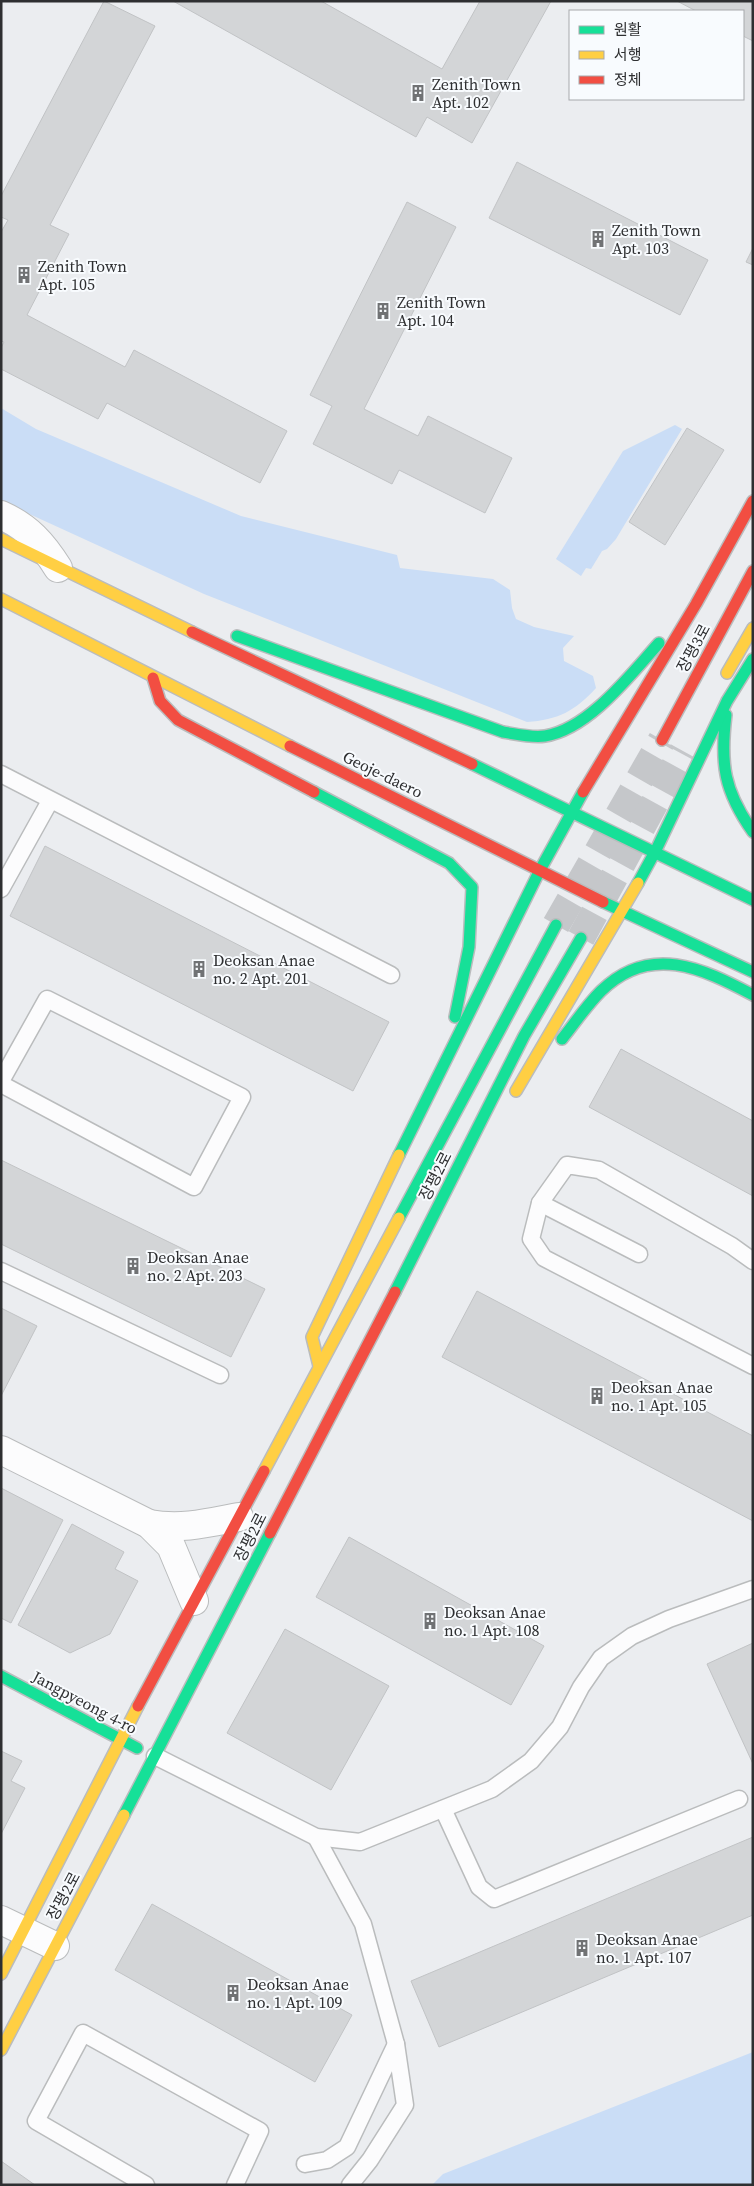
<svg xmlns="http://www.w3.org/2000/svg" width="754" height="2186" font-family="'Source Serif 4','Noto Sans KR',serif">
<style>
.green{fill:#caddf6}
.building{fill:#d3d5d7;stroke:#c1c3c5}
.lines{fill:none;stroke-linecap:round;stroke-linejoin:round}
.secondary-tunnel{stroke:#c5c7ca;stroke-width:28;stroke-dasharray:28 14;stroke-linecap:butt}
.lane-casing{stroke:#babcbd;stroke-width:19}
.street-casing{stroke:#babcbd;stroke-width:30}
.fast-casing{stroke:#babcbd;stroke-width:14}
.slow-casing{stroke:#babcbd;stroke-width:14}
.jam-casing{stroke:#babcbd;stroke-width:14}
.lane{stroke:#fcfcfd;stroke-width:16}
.street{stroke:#fcfcfd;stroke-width:28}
.fast{stroke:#16e098;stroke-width:11}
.slow{stroke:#ffcf43;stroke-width:11}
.jam{stroke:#f24e42;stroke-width:11}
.labels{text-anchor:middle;stroke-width:4;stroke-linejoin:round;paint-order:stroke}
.poi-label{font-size:16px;fill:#2e2f31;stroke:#f8fbfe;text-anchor:start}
.street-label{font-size:16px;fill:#2e2f31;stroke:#f8fbfe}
</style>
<rect width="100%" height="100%" fill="#ebedf0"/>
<g class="green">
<path d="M1,408L36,429L241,516L397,555L400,568L493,579L510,590L512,608L516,619L534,627L574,636L563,648L564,661L593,676L596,688C575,711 558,720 527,722L204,594L1,501Z"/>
<path d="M675,425L682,429L616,539L607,549L602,551L591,569L586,568L581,576L556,559L623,451Z"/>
<path d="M753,2052V2185H432L443,2174Z"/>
</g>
<g class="building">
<path d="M104,1L155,26L50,225L69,234L27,315L125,367L134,350L287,431L260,483L107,403L98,419L1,369V348L4,342L1,341V232L8,220L1,217V196Z"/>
<path d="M173,1H321L442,69L480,1H551L472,143L427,117L416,137Z"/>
<path d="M677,1H753V41L743,36V11H696Z"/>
<path d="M517,162L708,260L680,315L489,218Z"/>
<path d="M407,202L456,227L364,409L418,436L428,416L512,458L485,513L399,470L392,484L313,444L332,406L310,395Z"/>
<path d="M753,248V265L746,262Z"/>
<path d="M687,428L724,450L665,545L629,522Z"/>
<path d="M45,846L389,1022L353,1091L10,916Z"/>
<path d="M621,1049L753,1121V1196L589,1107Z"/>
<path d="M1,1160L265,1289L231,1357L1,1244Z"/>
<path d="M477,1291L753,1436V1521L442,1357Z"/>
<path d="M1,1308L37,1326L1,1396Z"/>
<path d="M1,1488L63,1520L11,1623L1,1618Z"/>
<path d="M72,1524L124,1552L115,1569L138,1581L110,1634L70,1653L18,1625Z"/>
<path d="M349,1537L544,1646L511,1705L316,1597Z"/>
<path d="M285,1629L389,1686L331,1790L227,1733Z"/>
<path d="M753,1643V1764L707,1664Z"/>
<path d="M1,1751L22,1761L11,1781L25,1788L1,1834Z"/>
<path d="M753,1837V1915L439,2047L411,1981Z"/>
<path d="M152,1904L352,2015L315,2082L115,1970Z"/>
<path d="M1,2161L35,2185H1Z"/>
</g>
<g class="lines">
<g class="secondary-tunnel">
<path d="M556,925L662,740"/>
<path d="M581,938L683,751"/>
</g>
<g class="lane-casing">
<g id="lane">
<path d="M1,774L391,975"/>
<path d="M1,889L50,801"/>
<path d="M1,1081L47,999L242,1097L194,1187L1,1084"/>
<path d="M540,1203L639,1254"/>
<path d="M753,1261L732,1246L599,1170L567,1165L540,1203L531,1239L544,1258L753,1366"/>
<path d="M1,1271L220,1375"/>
<path d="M155,1756L316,1837L360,1842L492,1789L531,1761L560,1727L581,1687L601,1658L632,1636L669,1619L753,1589"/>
<path d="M443,1809L479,1887L494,1899L739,1799"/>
<path d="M316,1837L363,1924L396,2044L405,2105L370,2160L350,2185"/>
<path d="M305,2164L327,2160L347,2147L396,2044"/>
<path d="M146,2185L36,2121L83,2033L260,2131L235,2185"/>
</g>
</g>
<g class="street-casing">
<g id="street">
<path d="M1,515C28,527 43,544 58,568"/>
<path d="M1,1450L149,1524L171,1546L194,1601"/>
<path d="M149,1524C181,1530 208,1523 239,1517"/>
<path d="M1,1920L55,1946"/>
</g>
</g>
<g class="fast-casing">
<g id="fast">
<path d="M237,636L503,732C516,734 531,738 545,736C589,729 631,674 659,643"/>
<path d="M726,715C720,764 724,791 753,832"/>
<path d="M472,764L753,900"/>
<path d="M314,792L449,863L472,887L469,947L455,1017"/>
<path d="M638,883L656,850L727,701L753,659"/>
<path d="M603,902L753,972"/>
<path d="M562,1039C575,1023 586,1006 601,991C650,943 702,968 753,995"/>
<path d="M399,1155L540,870L583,792"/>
<path d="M399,1218L556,925"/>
<path d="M395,1292L524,1036L581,938"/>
<path d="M1,1676L137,1748"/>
<path d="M124,1815L270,1533"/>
</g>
</g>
<g class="slow-casing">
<g id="slow">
<path d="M1,539L192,632"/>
<path d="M1,599L290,746"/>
<path d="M727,673L753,628"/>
<path d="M516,1091L638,883"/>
<path d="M319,1366L312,1337L399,1155"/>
<path d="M264,1471L399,1218"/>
<path d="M1,1974L138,1706"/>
<path d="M1,2050L124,1815"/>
</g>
</g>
<g class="jam-casing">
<g id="jam">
<path d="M192,632L472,764"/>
<path d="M153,678L160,701L178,720L314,792"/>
<path d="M662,740L753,571"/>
<path d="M290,746L603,902"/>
<path d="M583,792L696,604L753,501"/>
<path d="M270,1533L395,1292"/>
<path d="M138,1706L264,1471"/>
</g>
</g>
<use href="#lane" class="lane"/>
<use href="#street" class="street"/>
<use href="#fast" class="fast"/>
<use href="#slow" class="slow"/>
<use href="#jam" class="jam"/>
</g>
<defs>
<g id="building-bare" transform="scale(1.35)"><path d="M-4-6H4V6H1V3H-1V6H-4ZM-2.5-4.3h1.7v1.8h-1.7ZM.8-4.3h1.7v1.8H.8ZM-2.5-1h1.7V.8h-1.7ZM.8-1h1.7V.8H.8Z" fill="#707274" stroke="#f8fbfe" stroke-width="2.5" paint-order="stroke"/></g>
</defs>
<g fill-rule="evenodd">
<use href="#building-bare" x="418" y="93"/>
<use href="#building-bare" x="598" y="239"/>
<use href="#building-bare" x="24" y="275"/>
<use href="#building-bare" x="383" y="311"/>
<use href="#building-bare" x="199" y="969"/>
<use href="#building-bare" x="133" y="1266"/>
<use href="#building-bare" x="597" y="1396"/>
<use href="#building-bare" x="430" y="1621"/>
<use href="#building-bare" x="582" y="1948"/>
<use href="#building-bare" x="233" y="1993"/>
</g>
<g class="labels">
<g class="poi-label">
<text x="432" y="90">Zenith Town<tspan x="432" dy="18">Apt. 102</tspan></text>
<text x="612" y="236">Zenith Town<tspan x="612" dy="18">Apt. 103</tspan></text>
<text x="38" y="272">Zenith Town<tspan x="38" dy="18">Apt. 105</tspan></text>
<text x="397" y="308">Zenith Town<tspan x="397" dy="18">Apt. 104</tspan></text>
<text x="213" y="966">Deoksan Anae<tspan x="213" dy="18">no. 2 Apt. 201</tspan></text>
<text x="147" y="1263">Deoksan Anae<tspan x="147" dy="18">no. 2 Apt. 203</tspan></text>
<text x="611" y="1393">Deoksan Anae<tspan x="611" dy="18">no. 1 Apt. 105</tspan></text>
<text x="444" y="1618">Deoksan Anae<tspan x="444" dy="18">no. 1 Apt. 108</tspan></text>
<text x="596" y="1945">Deoksan Anae<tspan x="596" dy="18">no. 1 Apt. 107</tspan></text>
<text x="247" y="1990">Deoksan Anae<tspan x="247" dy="18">no. 1 Apt. 109</tspan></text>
</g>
<g class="street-label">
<text transform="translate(693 648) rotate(-62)" y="6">장평3로</text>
<text transform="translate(383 774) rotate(26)" y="6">Geoje-daero</text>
<text transform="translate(435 1176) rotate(-63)" y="6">장평2로</text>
<text transform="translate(250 1537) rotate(-63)" y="6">장평2로</text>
<text transform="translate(85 1702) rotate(28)" y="6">Jangpyeong 4-ro</text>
<text transform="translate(63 1896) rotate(-62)" y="6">장평2로</text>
</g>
</g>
<rect width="754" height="2186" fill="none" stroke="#2e2f31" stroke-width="5"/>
<rect x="569" y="10" width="175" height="90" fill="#f8fbfe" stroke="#a7a9ac"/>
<rect x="579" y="26" width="25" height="8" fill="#16e098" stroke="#a7a9ac"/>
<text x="614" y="35" font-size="15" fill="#2e2f31">원활</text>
<rect x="579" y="51" width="25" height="8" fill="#ffcf43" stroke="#a7a9ac"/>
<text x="614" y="60" font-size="15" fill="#2e2f31">서행</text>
<rect x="579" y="76" width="25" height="8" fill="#f24e42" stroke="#a7a9ac"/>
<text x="614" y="85" font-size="15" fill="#2e2f31">정체</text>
</svg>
